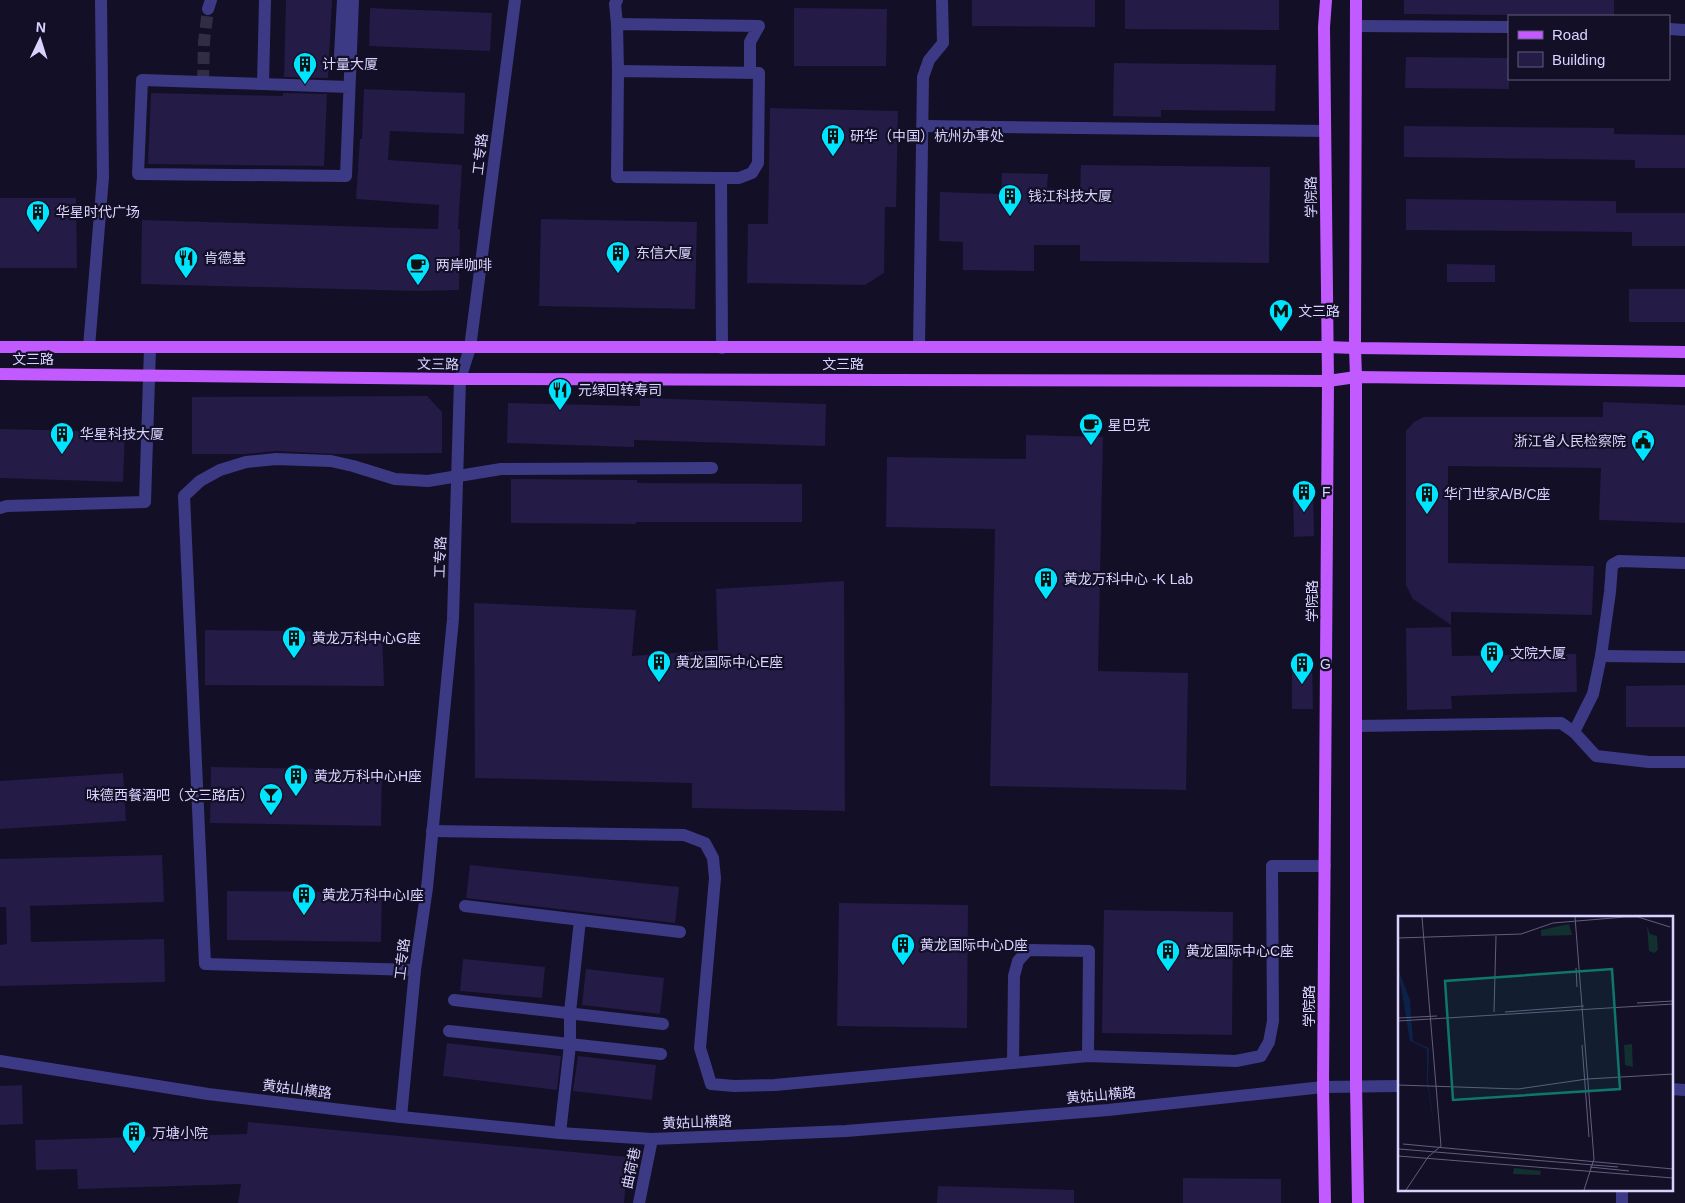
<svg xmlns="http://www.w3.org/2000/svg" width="1685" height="1203" font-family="Arial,'Noto Sans SC',sans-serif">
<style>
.building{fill:#241b47}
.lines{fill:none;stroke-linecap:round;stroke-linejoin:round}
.minor-tunnel{stroke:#312d47;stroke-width:12;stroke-dasharray:12 6;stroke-linecap:butt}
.minor{stroke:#3d3a85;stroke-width:12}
.major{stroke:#c25bff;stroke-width:12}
.labels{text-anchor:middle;stroke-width:4.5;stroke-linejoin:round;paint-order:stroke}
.poi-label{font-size:14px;fill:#d9d4ff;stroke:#130f26;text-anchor:start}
.street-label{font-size:14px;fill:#d9d4ff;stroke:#130f26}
.inset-road{fill:none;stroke:#625e7d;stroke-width:1}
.view{fill:#0f766e;fill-opacity:0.15;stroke:#0f766e;stroke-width:2.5}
.inset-edge{fill:none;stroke:#d9d4ff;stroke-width:2.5}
</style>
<rect width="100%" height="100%" fill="#130f26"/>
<g class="building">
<path d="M286,0H332L328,78L284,77Z"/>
<path d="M972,0H1095V27L972,26Z"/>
<path d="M1125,0H1279V30L1125,29Z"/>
<path d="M1404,0H1614V16L1404,14Z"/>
<path d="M370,8L492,13L490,51L369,46Z"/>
<path d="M794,8L887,9L886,66H794Z"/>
<path d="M1406,57L1509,58V89L1405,88Z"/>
<path d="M1114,63L1276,65L1275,111L1161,110V117L1113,116Z"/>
<path d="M364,89L465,93L464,134L390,131L388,160L462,165L458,229H460L459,290L419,291L141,284L142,220L438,229L439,205L356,199L360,139H362Z"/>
<path d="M151,93L283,96V93L327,94L324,166L148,164Z"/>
<path d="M770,108L898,111L896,207H885L884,273L865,285L747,283L748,224H768Z"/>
<path d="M1404,126L1614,128V134L1685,135V168H1635V160L1404,157Z"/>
<path d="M1081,165L1270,167L1269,263L1080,261V245H1034V271L963,270V242L939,241L940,192L1001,194L1002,173L1048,174L1047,188L1080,190Z"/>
<path d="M0,198H76L77,268H0Z"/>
<path d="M1406,199L1616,201V213H1685V246H1632V232L1406,230Z"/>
<path d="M541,219L697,222L695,309L539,306Z"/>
<path d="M1447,264L1495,265V282H1447Z"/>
<rect x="1629" y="289" width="56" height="33"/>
<path d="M427,396L442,412V453L335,454L276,451L245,454H192V397Z"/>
<path d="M640,398L826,404L825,446L634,440V447L507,443L508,403L640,406Z"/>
<path d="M1603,402L1685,405V523L1599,520L1601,468L1448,466V563L1594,566L1592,615L1451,612V625L1413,599L1406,585V431L1414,422L1424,417H1603Z"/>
<path d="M0,429L125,432L123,482L0,478Z"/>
<path d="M1026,435L1103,437L1098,671L1188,673L1186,790L990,786L995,529L886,527L887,457L1026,459Z"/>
<path d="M511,479L637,480V483L802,484V522H636V524L511,523Z"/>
<path d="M1293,490H1313L1314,536L1294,537Z"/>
<path d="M844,581L845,811L692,808V783L475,778L474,603L636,610L632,656L718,650L716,589Z"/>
<path d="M1451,627L1452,656L1576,654L1577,692L1451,696L1452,709L1407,710L1406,628Z"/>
<path d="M205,630L382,632L384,686L205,685Z"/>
<path d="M1292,662H1312L1313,709H1292Z"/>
<path d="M1685,685V727H1626V686Z"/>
<path d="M211,767L382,770L381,826L210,823Z"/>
<path d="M123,773L126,821L0,829V781Z"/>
<path d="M162,855L164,902L30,906L31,942L164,939L165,982L0,986V945L7,944L6,907H0V859Z"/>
<path d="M470,865L679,887L675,923L466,898Z"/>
<path d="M227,891L382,892L381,942L227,940Z"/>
<path d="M839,903L968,905L967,1028L837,1026Z"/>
<path d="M1104,910L1233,912L1232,1035L1102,1033Z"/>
<path d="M463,959L545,967L542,998L460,991Z"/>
<path d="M586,969L664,978L660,1014L582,1005Z"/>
<path d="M447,1043L561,1056L557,1090L443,1076Z"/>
<path d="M578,1056L656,1065L652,1100L573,1091Z"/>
<path d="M22,1085L23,1124L0,1125V1086Z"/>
<path d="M248,1122L628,1157L624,1203H238L241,1184L78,1189L77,1169L36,1170L35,1140L247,1134Z"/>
<path d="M1183,1178L1281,1179V1203H1183Z"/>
<path d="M938,1186L1074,1190V1203H937Z"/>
</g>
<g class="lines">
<path class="minor-tunnel" d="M203,82L204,42L208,9"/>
<g class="minor">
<path d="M208,9L211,0"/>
<path d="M617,24L615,4L617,0"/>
<path d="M1357,26L1509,27"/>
<path d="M1669,29L1685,30"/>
<path d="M340,55L343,0"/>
<path d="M618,71L617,24L759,26L750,42V72"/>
<path d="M263,84L265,0"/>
<path d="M349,87L142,80L138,174L346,176L353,0"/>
<path d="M923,126L1325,131"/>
<path d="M721,178L617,177L618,71L759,73L758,163L752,173L739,178H721L722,348"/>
<path d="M89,347L103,177L101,0"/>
<path d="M919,347L923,77L929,60L943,43L942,0"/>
<path d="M0,508L7,506L145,502L150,348"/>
<path d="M1601,656L1685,657"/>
<path d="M1356,726L1561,723L1574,732L1596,756L1649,762H1685"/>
<path d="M1574,732L1593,694L1601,656L1610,592L1612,565L1619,561L1685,563"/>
<path d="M432,831L684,835L705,843L713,858L715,878L700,1048L711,1084L734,1086L775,1085L1088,1056L1236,1061L1261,1056L1269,1042L1273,1021L1272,866H1325"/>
<path d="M465,906L680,932"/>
<path d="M415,970L205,964L184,496L200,481L220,470L246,462L276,459L331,461L353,466L395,479L428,481L501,469L712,468"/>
<path d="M454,1000L663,1024"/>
<path d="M449,1031L661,1054"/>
<path d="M0,1061L208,1094L401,1117L560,1133L652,1139L846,1131L1108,1110L1323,1087L1399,1086"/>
<path d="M1013,1063L1014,976L1018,961L1028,950L1089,951L1088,1056"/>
<path d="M1671,1089L1685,1090"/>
<path d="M401,1117L415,970L427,888L453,619L460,379L470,348L515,0"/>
<path d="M560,1133L570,1045V1012L580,920"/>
<path d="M639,1203L652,1139"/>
<path d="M1622,1203V1189"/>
</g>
<g class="major">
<path d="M1356,0L1355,348L1356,377V1085L1358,1203"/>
<path d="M0,347H1327L1355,348L1685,352"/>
<path d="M0,374L460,379L1328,381L1356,377L1685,381"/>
<path d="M1325,1203L1323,1087L1328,381L1324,27L1326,0"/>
</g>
</g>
<defs>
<g id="building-pin" transform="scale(1.25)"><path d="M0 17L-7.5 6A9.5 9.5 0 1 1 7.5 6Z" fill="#00e5ff" stroke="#130f26"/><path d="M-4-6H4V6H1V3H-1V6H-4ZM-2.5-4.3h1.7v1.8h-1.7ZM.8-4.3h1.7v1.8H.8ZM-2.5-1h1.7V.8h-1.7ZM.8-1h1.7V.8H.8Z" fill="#111"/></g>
<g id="restaurant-pin" transform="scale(1.25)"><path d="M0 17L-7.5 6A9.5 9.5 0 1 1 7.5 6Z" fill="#00e5ff" stroke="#130f26"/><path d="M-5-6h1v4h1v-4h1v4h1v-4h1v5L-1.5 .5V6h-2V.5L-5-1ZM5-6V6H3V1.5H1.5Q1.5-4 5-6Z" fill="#111"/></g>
<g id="cafe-pin" transform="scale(1.25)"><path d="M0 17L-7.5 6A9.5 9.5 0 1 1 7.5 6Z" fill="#00e5ff" stroke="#130f26"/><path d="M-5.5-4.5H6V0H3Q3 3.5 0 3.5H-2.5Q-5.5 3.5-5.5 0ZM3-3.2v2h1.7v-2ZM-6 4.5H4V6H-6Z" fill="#111"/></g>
<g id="metro-pin" transform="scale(1.25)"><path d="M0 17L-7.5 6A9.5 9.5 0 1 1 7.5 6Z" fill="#00e5ff" stroke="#130f26"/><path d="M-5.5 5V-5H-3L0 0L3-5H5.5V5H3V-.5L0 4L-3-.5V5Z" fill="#111"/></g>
<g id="civic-pin" transform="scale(1.25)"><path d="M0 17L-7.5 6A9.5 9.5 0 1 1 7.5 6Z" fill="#00e5ff" stroke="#130f26"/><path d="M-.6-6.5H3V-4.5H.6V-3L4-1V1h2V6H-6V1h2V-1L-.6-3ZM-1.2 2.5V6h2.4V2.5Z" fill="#111"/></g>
<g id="bar-pin" transform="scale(1.25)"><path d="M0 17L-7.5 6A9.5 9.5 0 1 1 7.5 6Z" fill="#00e5ff" stroke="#130f26"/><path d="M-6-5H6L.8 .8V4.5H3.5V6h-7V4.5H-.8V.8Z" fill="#111"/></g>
</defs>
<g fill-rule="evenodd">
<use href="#building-pin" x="305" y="64"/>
<use href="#building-pin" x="833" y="136"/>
<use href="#building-pin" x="1010" y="196"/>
<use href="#building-pin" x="38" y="212"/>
<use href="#building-pin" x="618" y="253"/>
<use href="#restaurant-pin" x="186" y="258"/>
<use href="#cafe-pin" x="418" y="265"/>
<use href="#metro-pin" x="1281" y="311"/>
<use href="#restaurant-pin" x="560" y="390"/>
<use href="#cafe-pin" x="1091" y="425"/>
<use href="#building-pin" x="62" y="434"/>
<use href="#civic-pin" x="1643" y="441"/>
<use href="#building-pin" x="1304" y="492"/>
<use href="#building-pin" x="1427" y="494"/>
<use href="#building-pin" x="1046" y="579"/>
<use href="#building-pin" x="294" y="638"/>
<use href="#building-pin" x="1492" y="653"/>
<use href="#building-pin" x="659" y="662"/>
<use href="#building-pin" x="1302" y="664"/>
<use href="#building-pin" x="296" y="776"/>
<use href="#bar-pin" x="271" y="795"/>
<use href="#building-pin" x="304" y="895"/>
<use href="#building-pin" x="903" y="945"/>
<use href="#building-pin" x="1168" y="951"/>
<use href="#building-pin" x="134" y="1133"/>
</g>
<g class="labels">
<g class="poi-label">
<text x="322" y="69">计量大厦</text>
<text x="850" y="141">研华（中国）杭州办事处</text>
<text x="1028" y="201">钱江科技大厦</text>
<text x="56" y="217">华星时代广场</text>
<text x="636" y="258">东信大厦</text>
<text x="204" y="263">肯德基</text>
<text x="436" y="270">两岸咖啡</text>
<text x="1298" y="316">文三路</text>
<text x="578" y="395">元绿回转寿司</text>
<text x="1108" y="430">星巴克</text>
<text x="80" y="439">华星科技大厦</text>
<text x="1626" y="446" text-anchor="end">浙江省人民检察院</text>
<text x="1322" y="497">F</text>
<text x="1444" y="499">华门世家A/B/C座</text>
<text x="1064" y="584">黄龙万科中心 -K Lab</text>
<text x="312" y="643">黄龙万科中心G座</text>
<text x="1510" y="658">文院大厦</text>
<text x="676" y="667">黄龙国际中心E座</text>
<text x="1320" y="669">G</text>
<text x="314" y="781">黄龙万科中心H座</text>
<text x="254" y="800" text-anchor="end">味德西餐酒吧（文三路店）</text>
<text x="322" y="900">黄龙万科中心I座</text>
<text x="920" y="950">黄龙国际中心D座</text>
<text x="1186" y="956">黄龙国际中心C座</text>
<text x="152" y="1138">万塘小院</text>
</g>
<g class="street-label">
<text transform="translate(480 154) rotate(-83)" y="5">工专路</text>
<text transform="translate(1311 197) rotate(-91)" y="5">学院路</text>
<text x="33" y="364">文三路</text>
<text transform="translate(438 364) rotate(1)" y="5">文三路</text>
<text x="843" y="369">文三路</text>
<text transform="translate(440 557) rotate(-88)" y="5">工专路</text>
<text transform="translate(1312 601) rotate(-90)" y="5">学院路</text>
<text transform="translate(402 959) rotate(-83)" y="5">工专路</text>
<text transform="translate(1309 1006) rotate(-90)" y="5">学院路</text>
<text transform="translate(297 1089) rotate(7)" y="5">黄姑山横路</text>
<text transform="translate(1101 1095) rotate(-5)" y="5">黄姑山横路</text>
<text transform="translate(697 1122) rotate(-2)" y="5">黄姑山横路</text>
<text transform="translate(631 1168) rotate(-78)" y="5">曲荷巷</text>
</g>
</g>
<g transform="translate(1398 916)">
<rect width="275" height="275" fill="#130f26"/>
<path d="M171,8L174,19L143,20V14ZM249,10L252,18L259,20L260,34L256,37L251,35ZM234,128L235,155V156V151L227,149L226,129ZM116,252L143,255L142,259L115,258Z" fill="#12302f"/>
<path d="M0,53L12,84L15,125L31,132L30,166L38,221L29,167V133L12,125Z" fill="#0c2248"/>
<path class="inset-road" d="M177,1L196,243L186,274M0,22L123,18L155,7L227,1H240L272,11M178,52L179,71M239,87L275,85M96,96L98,20M107,96L186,90M0,102L39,100M0,105L275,88M184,129L191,221M0,169L120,173L189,163L275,158M5,228L275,253M1,233L220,251M0,240L275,262M192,251L231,255M8,274L30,241L43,230L24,1"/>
<path class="view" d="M214,53L222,173L55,184L47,65Z"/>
<rect width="275" height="275" class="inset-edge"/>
</g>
<rect x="1508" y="15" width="162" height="65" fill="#130f26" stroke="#625e7d"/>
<rect x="1518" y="31" width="25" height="8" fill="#c25bff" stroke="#625e7d"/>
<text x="1552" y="40" font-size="15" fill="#d9d4ff">Road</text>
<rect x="1518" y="52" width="25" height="15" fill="#241b47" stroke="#625e7d"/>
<text x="1552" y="65" font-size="15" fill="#d9d4ff">Building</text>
<g transform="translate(40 40) rotate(4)" stroke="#130f26" stroke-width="4" paint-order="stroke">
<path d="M0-4L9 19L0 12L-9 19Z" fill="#d9d4ff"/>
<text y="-8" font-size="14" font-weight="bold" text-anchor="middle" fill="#d9d4ff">N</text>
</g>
</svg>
